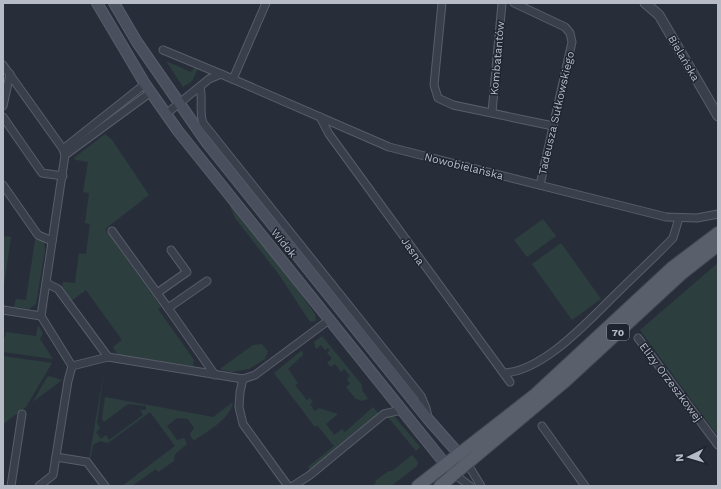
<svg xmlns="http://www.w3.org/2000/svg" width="721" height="489" font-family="'Work Sans',sans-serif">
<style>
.green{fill:#2d3e3f}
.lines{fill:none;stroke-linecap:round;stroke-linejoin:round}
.minor-casing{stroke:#585e69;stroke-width:9}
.tertiary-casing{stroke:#585e69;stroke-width:11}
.secondary-casing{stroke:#585e69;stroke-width:12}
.primary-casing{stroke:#434954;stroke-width:14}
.minor{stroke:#3a404b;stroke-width:7}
.tertiary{stroke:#3a404b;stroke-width:9}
.secondary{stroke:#494f5d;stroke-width:10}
.primary{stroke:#595f6b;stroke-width:12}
.labels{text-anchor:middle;stroke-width:3;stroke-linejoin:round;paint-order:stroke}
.shield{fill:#1f2530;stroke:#898e99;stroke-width:1}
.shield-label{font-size:10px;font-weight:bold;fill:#b6bbc6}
.street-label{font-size:11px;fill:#b6bbc6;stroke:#1f2530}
</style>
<rect width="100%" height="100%" fill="#272e3a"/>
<g class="green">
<path d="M166,61L191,72L194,68H198L192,81L183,87Z"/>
<path d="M105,134L112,140L149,195L105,229L161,307L158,309L194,360L193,366L118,355L113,347L122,340L86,290L71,301L62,289L63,282L75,283L79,253L86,254L90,224L85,223L89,193L83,192L88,162L76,160L74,158Z"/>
<path d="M228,201L286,273L315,314L316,321L310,322L280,276L235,218Z"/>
<path d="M543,219L556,236L527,257L514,240Z"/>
<path d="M3,236L11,237L3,292Z"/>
<path d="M39,238L44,242L45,250L36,304L29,309L14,307L16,299L26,300L35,240Z"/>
<path d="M561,243L601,299L572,320L532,264Z"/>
<path d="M718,263V436L640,330Z"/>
<path d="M38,325L43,333L40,339L53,359L3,352V337H5L6,332L36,336Z"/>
<path d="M322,336L362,385V390L368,399L361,401L355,398L346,387L350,384L347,379L350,376L344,369L341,372L335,364L331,367L327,363L332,358L327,353L330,350L328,348L325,350L321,345L316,349L314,342Z"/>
<path d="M262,344L268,351L265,359L249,369L232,372L221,370V368L253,345Z"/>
<path d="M301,351L303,352V355L288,369L298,383L295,385L307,400L310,398L313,402L310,404L315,411L319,408L338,414L326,424L334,435L342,429L345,432L373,407L379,414L310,470L308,467L334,446L317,425L315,427L274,373Z"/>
<path d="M3,356L52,363L26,407L3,424Z"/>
<path d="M104,371L97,423L100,428L96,432L101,439L106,435L109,440L143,415L140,410H146V406L128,404L104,422L102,419L105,397L213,417L233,402C230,419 208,431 195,440L192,439L190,434L194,428L188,419L177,418L167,426L177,440L184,438L187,444L175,454L174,461L158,472L156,469L132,486H122L175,446L150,412L108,443L100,441L93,445L91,457L89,459Z"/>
<path d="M49,376L62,380L33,402L47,377Z"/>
<path d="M393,415L420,447L416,451L387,416Z"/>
<path d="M412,455L418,462L417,466L391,486H372L376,483L375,481L389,471H392Z"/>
</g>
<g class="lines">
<g class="minor-casing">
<g id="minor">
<path d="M442,3L434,85L438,98L453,105L553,126"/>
<path d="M514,3L565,27L570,33L572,42L540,185"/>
<path d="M163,50L221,74"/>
<path d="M3,65L63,149L65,155L41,316L72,366L68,381L53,475L39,486"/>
<path d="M233,79L266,3"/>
<path d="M200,87C203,99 199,113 203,123L421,396L426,408L428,417"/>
<path d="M3,106L10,74"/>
<path d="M492,112L502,3"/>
<path d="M166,114L209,79L221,74L389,147L666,217L697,218L718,214"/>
<path d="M3,117L42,173L63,176"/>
<path d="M320,117L329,134L510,382"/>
<path d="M63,149L145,84"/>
<path d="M65,155L151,92"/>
<path d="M3,185L38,235L52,241"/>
<path d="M112,231L168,308"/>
<path d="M207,281L168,308L215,375"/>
<path d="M46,283L58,289L108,357"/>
<path d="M157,293L187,272L171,250"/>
<path d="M3,310L41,316"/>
<path d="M638,338L718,445"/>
<path d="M72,366L108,357L243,379L255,375L329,320"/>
<path d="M504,373C544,371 589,320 616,294C635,275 655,257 673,238L679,218"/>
<path d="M243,379L240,392L239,407L243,424L288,486"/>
<path d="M542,426L585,486"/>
<path d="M56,457L87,462L105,486"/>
<path d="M467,463L481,486"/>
<path d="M454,474L470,486"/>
<path d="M11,486L22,414"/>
<path d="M293,486L310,475L384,414L401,410"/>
</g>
</g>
<g class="tertiary-casing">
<path id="tertiary" d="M645,3L659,15L718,116"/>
</g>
<g class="secondary-casing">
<g id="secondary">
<path d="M97,3L145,84L178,131L450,470"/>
<path d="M114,3L137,42L207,143L428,419L467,463"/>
</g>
</g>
<g class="primary-casing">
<g id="primary">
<path d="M418,486L536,394L673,267L718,233"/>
<path d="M440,486L563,383L681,274L718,245"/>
</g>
</g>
<use href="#minor" class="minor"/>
<use href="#tertiary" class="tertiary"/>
<use href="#secondary" class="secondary"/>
<use href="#primary" class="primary"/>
</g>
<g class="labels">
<rect class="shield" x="607" y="324" width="22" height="16" rx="3"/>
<g class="shield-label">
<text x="618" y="336">70</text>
</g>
<g class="street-label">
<text transform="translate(497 58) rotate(-85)" y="4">Kombatantów</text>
<text transform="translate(684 58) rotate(60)" y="4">Bielańska</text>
<text transform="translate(556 113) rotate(-77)" y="4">Tadeusza Sułkowskiego</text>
<text transform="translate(464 166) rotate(14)" y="4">Nowobielańska</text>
<text transform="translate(284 243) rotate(51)" y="4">Widok</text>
<text transform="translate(413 251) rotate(54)" y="4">Jasna</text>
<text transform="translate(671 382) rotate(53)" y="4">Elizy Orzeszkowej</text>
</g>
</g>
<rect width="721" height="489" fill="none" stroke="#b6bbc6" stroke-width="8"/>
<g transform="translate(689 457) rotate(265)" stroke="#1f2530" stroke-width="3" paint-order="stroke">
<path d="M0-3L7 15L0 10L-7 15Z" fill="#b6bbc6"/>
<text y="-6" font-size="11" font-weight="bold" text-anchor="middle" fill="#b6bbc6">N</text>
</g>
</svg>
